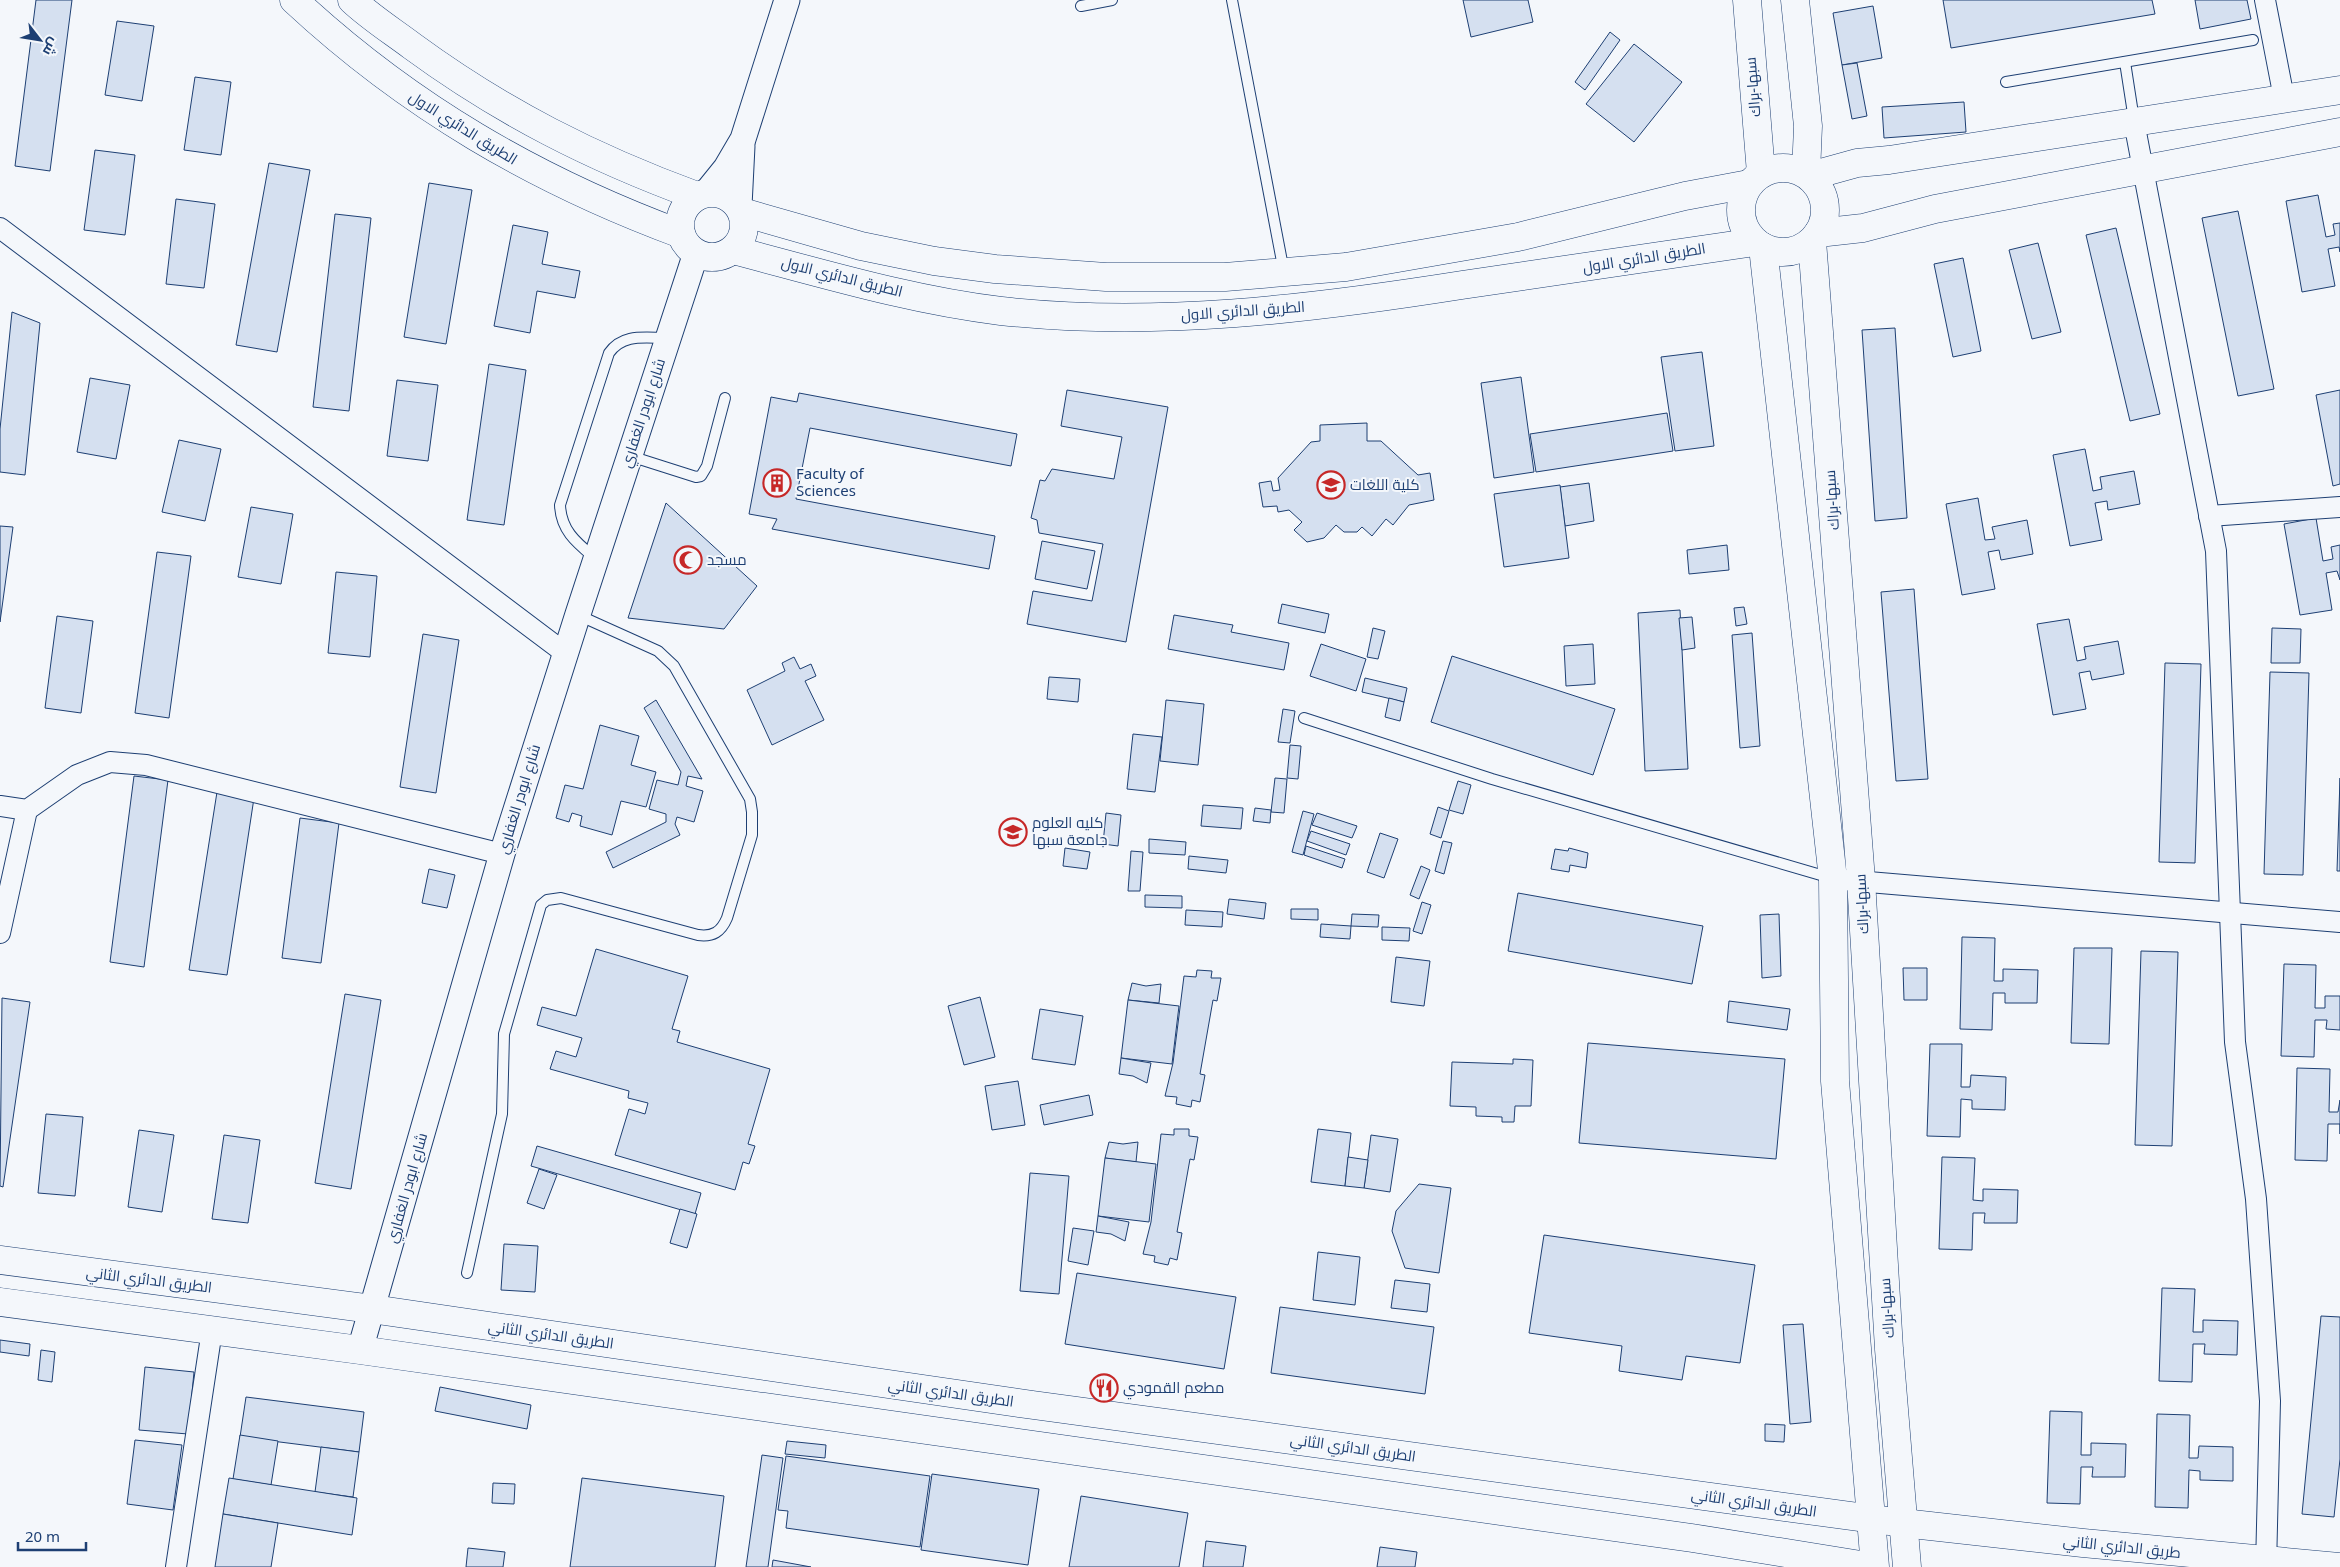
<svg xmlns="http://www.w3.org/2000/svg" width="2340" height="1567" font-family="'Noto Sans',Cairo,sans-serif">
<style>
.building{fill:#d5e0f0;stroke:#1d3f73}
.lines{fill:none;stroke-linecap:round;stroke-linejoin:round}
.service-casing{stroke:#1d3f73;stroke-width:12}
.minor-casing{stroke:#1d3f73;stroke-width:22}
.tertiary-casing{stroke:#1d3f73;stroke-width:27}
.primary-casing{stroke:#1d3f73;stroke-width:29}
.trunk-casing{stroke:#1d3f73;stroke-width:29}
.service{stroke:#f4f7fb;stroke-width:10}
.minor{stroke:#f4f7fb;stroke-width:20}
.tertiary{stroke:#f4f7fb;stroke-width:25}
.primary{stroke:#f4f7fb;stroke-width:28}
.trunk{stroke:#f4f7fb;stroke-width:28}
.labels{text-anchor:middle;stroke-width:4;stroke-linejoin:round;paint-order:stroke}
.street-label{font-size:15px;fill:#1d3f73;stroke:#f4f7fb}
.poi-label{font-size:15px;fill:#1d3f73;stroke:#f4f7fb;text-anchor:start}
</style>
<rect width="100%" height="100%" fill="#f4f7fb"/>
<g class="building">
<path d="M36,0H72L50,171L15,166Z"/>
<path d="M1463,0H1528L1533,22L1471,37Z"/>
<path d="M1943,0H2152L2155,14L1951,48Z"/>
<path d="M2195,0H2247L2251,19L2200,29Z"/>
<path d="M1873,6L1882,58L1842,65L1833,13Z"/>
<path d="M117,21L154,26L142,101L105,95Z"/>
<path d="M1610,32L1620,40L1585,90L1575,82Z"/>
<path d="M1634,44L1682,82L1634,142L1586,104Z"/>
<path d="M1857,63L1867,116L1852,119L1842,65Z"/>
<path d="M195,77L231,82L221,155L184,150Z"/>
<path d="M1964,102L1966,132L1884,138L1882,107Z"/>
<path d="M95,150L135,155L125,235L84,230Z"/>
<path d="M269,163L310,170L277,352L236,345Z"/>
<path d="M429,183L472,190L446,344L404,337Z"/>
<path d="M2318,195L2326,237L2335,235L2333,224L2340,223V252L2339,247L2328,249L2335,286L2302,292L2286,201Z"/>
<path d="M176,199L215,204L204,288L166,284Z"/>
<path d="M2238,211L2274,389L2238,396L2202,218Z"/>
<path d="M335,214L371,218L349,411L313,407Z"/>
<path d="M513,225L548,232L542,264L580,271L575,298L537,291L530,333L494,326Z"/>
<path d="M2116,228L2160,414L2130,421L2086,235Z"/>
<path d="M2038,243L2061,332L2032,339L2009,250Z"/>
<path d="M1963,258L1981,351L1953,357L1934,264Z"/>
<path d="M12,312L40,323L25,475L0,472V429Z"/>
<path d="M1895,328L1907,518L1875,521L1862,330Z"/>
<path d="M1702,352L1714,446L1675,451L1661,357Z"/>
<path d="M489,364L526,370L504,525L467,520Z"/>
<path d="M1521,377L1534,472L1494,478L1481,383Z"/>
<path d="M90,378L130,385L116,459L77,452Z"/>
<path d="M397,380L438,385L428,461L387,456Z"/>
<path d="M1067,390L1168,407L1126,642L1027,624L1033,591L1092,601L1103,544L1039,533L1037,520L1031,518L1040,480L1045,481L1052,469L1114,479L1122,437L1061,426Z"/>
<path d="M2340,390V484L2333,486L2316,395Z"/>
<path d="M799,393L1017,434L1011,466L810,428L796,499L995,536L989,569L772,529L777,519L749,514L771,397L797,402Z"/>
<path d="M1667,413L1673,451L1536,472L1530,434Z"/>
<path d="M1367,423V441H1381L1418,475L1430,473L1434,500L1409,505L1393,525L1386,519L1372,536L1362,527L1357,532H1344L1336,525L1324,538L1307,542L1294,530L1302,522L1289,510L1278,512L1277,506L1263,507L1259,483L1271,481L1273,491L1280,490L1278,478L1311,442L1320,441V425Z"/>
<path d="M179,440L221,449L205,521L162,512Z"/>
<path d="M2085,449L2093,491L2102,489L2100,477L2134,471L2140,504L2108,510L2107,501L2095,503L2102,540L2070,546L2053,455Z"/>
<path d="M1589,483L1594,521L1565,526L1560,487Z"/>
<path d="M1560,485L1569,558L1504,567L1494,494Z"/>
<path d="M1978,498L1985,540L1995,539L1992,527L2027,520L2033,554L2001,560L1999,550L1988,552L1995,589L1962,595L1946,504Z"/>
<path d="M666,503L757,586L724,629L628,618Z"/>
<path d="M251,507L293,514L281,584L238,577Z"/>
<path d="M2316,518L2323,561L2333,559L2331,547L2340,545V580L2337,571L2326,573L2332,610L2300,615L2284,524Z"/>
<path d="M0,526L13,527L0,622Z"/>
<path d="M1042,541L1095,551L1087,589L1035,579Z"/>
<path d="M1727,545L1729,570L1689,574L1687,550Z"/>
<path d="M157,552L191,556L169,718L135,713Z"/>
<path d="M336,572L377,576L370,657L328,653Z"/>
<path d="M1914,589L1928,779L1896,781L1881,592Z"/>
<path d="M1282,604L1329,614L1325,633L1278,623Z"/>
<path d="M1744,607L1747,624L1736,626L1734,608Z"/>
<path d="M1680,610L1688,769L1645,771L1638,613Z"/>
<path d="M1174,615L1233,625L1231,632L1289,643L1284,670L1168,649Z"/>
<path d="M57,616L93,621L81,713L45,708Z"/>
<path d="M1692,617L1695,648L1682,650L1679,618Z"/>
<path d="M2069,619L2077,661L2086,659L2084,647L2118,641L2124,674L2092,680L2090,671L2079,673L2086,709L2053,715L2037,624Z"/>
<path d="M1373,628L1385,631L1378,659L1367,657Z"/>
<path d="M2272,628L2301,629L2300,663H2271Z"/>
<path d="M1752,633L1760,746L1740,748L1732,635Z"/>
<path d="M423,634L459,640L436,793L400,787Z"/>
<path d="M1321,644L1366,659L1356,691L1310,676Z"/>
<path d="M1593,644L1595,684L1566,686L1564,646Z"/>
<path d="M1452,656L1615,709L1593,775L1431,722Z"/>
<path d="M794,657L800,669L811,664L816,676L805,681L824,720L772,745L747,690L785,671L782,663Z"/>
<path d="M2165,663L2201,664L2195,863L2159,862Z"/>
<path d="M2270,672L2309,673L2303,875L2264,874Z"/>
<path d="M1049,677L1080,679L1078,702L1047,699Z"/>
<path d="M1365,678L1407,688L1404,702L1362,692Z"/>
<path d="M1389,698L1404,702L1400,721L1385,717Z"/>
<path d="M656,700L702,779L688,776L686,786L703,791L694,822L677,817L675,824L680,835L613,868L606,852L666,822V814L649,809L657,780L678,785L681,772L644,708Z"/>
<path d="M1166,700L1204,704L1198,765L1160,761Z"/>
<path d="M1283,709L1295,711L1290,743L1278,742Z"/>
<path d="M600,725L639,736L631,765L656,772L646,807L621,801L612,835L580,826L582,816L572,813L569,822L556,818L565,785L583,789Z"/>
<path d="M1133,734L1162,737L1155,792L1127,789Z"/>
<path d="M1290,745L1301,746L1298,779L1287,778Z"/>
<path d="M134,776L168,780L144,967L110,962Z"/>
<path d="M1275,778L1287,779L1284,813L1271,812Z"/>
<path d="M2340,778V871H2337Z"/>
<path d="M1458,781L1471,785L1463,814L1449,810Z"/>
<path d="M217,792L254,798L227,975L189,970Z"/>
<path d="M1203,805L1243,808L1241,829L1201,826Z"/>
<path d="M1438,807L1449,811L1441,838L1430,834Z"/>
<path d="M1255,808L1271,810L1270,823L1253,821Z"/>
<path d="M1303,811L1314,814L1303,855L1292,852Z"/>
<path d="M1106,813L1121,815L1118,846L1103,844Z"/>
<path d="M1317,813L1357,826L1352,838L1312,825Z"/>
<path d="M300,818L339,823L321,963L282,958Z"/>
<path d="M1311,831L1350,844L1346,855L1307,841Z"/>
<path d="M1380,833L1398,839L1384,878L1367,872Z"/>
<path d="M1149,839L1186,842L1185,855L1149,853Z"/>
<path d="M1443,841L1452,843L1444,874L1435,871Z"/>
<path d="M1306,846L1345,859L1342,868L1304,855Z"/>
<path d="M1065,848L1090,852L1087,869L1063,866Z"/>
<path d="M1569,848L1588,853L1586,868L1570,865L1569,872L1551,869L1555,849L1568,851Z"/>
<path d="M1131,851L1143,852L1140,891H1128Z"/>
<path d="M1189,856L1228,860L1226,873L1188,869Z"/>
<path d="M1421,866L1430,870L1419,899L1410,895Z"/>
<path d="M429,869L455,875L447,908L422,903Z"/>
<path d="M1518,893L1703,926L1692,984L1508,951Z"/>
<path d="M1145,895L1182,896V908L1145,907Z"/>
<path d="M1229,899L1266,903L1264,919L1227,914Z"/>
<path d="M1422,902L1431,905L1422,934L1413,931Z"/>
<path d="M1291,909H1318V920L1291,919Z"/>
<path d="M1186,910L1223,912L1222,927L1185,925Z"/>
<path d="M1352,914L1379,915L1378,927L1351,926Z"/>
<path d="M1779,914L1781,976L1762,978L1760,915Z"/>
<path d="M1321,924L1351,926L1350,939L1320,937Z"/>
<path d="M1382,927L1410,928L1409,941L1382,940Z"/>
<path d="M1962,937L1995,938L1994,981H2003V969L2038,970L2037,1003H2005V993H1993L1992,1030L1960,1029Z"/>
<path d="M2074,948H2112L2109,1044L2071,1043Z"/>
<path d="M596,949L688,976L672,1029L680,1031L677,1042L770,1069L748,1144L755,1146L749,1164L743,1162L735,1190L615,1155L629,1109L645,1114L648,1103L628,1098L629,1091L550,1069L556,1051L576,1057L582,1038L537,1025L542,1007L576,1016Z"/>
<path d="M2141,951L2178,952L2172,1146L2135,1145Z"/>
<path d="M1396,957L1430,961L1424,1006L1391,1002Z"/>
<path d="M2284,964L2316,965L2315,1008H2325V996H2340V1030L2326,1029L2327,1020H2315L2314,1057L2281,1056Z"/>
<path d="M1903,968H1927V1000H1904Z"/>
<path d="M1197,970L1212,971L1211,978H1221L1217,1001L1213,1000L1200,1074L1205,1075L1200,1102L1192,1100L1191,1107L1176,1104L1177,1097L1165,1096L1173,1063L1184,976L1196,977Z"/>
<path d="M1132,983L1146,986L1161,984L1159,1003L1128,1000Z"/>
<path d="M345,994L381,1000L351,1189L315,1183Z"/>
<path d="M980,997L995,1057L964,1065L948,1006Z"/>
<path d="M2,998L30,1002L3,1187L0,1186Z"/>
<path d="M1128,1000L1179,1006L1172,1064L1121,1058Z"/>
<path d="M1729,1001L1790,1009L1787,1030L1727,1022Z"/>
<path d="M1040,1009L1083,1016L1075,1065L1032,1059Z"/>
<path d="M1588,1043L1785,1059L1776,1159L1579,1143Z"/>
<path d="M1930,1044H1962L1961,1087H1970L1971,1075L2006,1077L2005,1110L1972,1109V1100L1961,1099L1960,1137L1927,1136Z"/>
<path d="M1121,1058L1151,1063L1147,1083L1133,1076L1119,1074Z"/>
<path d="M1513,1059L1533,1060L1531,1106H1515L1514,1122H1502V1117L1476,1116V1107L1450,1106L1452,1062L1513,1064Z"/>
<path d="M2297,1068L2330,1069L2329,1112H2338L2340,1100V1134V1124H2328L2327,1161L2295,1160Z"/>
<path d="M1018,1081L1025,1125L992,1130L985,1086Z"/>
<path d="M1089,1095L1093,1115L1044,1125L1040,1105Z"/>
<path d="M46,1114L83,1117L75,1196L38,1193Z"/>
<path d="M1174,1129H1189V1136L1198,1137L1194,1160L1190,1159L1177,1232L1182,1233L1177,1260L1170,1258L1168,1265L1154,1262L1155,1256L1143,1254L1151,1222L1161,1134L1174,1135Z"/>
<path d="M1318,1129L1351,1133L1345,1186L1311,1182Z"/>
<path d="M139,1130L174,1135L162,1212L128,1207Z"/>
<path d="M224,1135L260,1140L248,1223L212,1219Z"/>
<path d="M1371,1135L1398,1139L1390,1192L1364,1188Z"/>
<path d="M1109,1142L1123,1144L1138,1142L1136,1162L1105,1158Z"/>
<path d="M537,1146L701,1193L695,1214L531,1166Z"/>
<path d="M1348,1157L1368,1160L1364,1188L1345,1186Z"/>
<path d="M1942,1157L1975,1158L1973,1200L1983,1201V1189L2018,1190L2017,1223H1984L1985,1213H1973L1972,1250L1939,1249Z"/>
<path d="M1105,1158L1156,1164L1149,1222L1098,1216Z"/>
<path d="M539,1169L557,1175L544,1209L527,1203Z"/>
<path d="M1030,1173L1069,1176L1059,1294L1020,1291Z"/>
<path d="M1419,1184L1451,1188L1439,1273L1405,1268L1392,1231L1396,1211Z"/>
<path d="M680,1209L697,1214L687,1248L670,1243Z"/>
<path d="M1098,1216L1129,1222L1125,1241L1111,1234L1096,1232Z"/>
<path d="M1073,1228L1094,1231L1088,1265L1068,1261Z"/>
<path d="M1544,1235L1755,1265L1740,1363L1686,1356L1682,1380L1619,1371L1622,1346L1529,1333Z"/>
<path d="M504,1244L538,1246L535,1292L501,1290Z"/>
<path d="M1318,1252L1360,1257L1355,1305L1313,1300Z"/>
<path d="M1077,1273L1236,1297L1224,1369L1065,1344Z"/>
<path d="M1395,1280L1430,1284L1427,1312L1391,1308Z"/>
<path d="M2162,1288L2195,1289L2193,1332H2203V1320L2238,1321L2237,1355L2204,1354L2205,1344H2193L2192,1382L2159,1381Z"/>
<path d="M1280,1307L1434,1327L1425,1394L1271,1373Z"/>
<path d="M2321,1316L2340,1317V1459L2334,1517L2302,1514Z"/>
<path d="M1803,1324L1811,1422L1790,1424L1783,1325Z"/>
<path d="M0,1340L30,1344L29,1356L0,1352Z"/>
<path d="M41,1350L55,1352L52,1382L38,1380Z"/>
<path d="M145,1367L194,1372L188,1434L139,1430Z"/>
<path d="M440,1387L531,1405L527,1429L435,1411Z"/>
<path d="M246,1397L364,1412L359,1452L240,1437Z"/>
<path d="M2050,1411L2082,1412L2081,1455H2091V1443L2126,1444L2125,1477H2092L2093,1467H2081L2080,1504L2047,1503Z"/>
<path d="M2157,1414L2190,1415L2189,1458H2198L2199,1446L2233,1447V1481L2200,1480V1471L2189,1470L2188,1508L2155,1507Z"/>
<path d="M1765,1424L1785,1425L1784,1442L1765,1441Z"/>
<path d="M240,1435L278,1441L271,1485L233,1479Z"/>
<path d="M135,1440L182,1445L173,1510L127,1504Z"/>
<path d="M787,1441L826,1445L825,1458L785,1454Z"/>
<path d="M321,1447L359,1452L353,1497L315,1492Z"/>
<path d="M762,1455L783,1458L768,1567H746Z"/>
<path d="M786,1456L930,1476L920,1547L786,1528L788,1511L778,1510Z"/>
<path d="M932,1474L1039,1489L1028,1565L921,1550Z"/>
<path d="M229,1478L357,1498L352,1535L223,1514Z"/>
<path d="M582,1478L724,1496L715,1567H570Z"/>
<path d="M493,1483L515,1484L514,1504L492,1503Z"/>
<path d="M1081,1496L1188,1513L1179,1567H1069Z"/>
<path d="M223,1514L278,1523L271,1567H215Z"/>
<path d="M1206,1541L1246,1546L1243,1567H1203Z"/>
<path d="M1380,1547L1417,1552L1415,1567H1377Z"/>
<path d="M468,1548L505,1552L503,1567H466Z"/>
<path d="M773,1560L811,1567H772Z"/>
</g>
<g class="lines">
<g class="service-casing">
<g id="service">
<path d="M1232,0L1284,272"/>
<path d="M1081,6L1112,0"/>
<path d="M2125,62L2134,120"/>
<path d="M2006,82L2253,40"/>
<path d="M630,456L696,477L701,476L707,466L725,398"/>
<path d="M596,559C577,543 561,531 560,505L609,353C623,333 645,338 667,338"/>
<path d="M1304,718L1492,779L1831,878"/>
<path d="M467,1273L502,1114L504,1034L541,905L547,900L561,898L698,935C713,937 721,932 727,918L752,835V812L750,799L674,666L658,651L578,615"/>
</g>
</g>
<g class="minor-casing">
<g id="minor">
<path d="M2265,0L2284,98"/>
<path d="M2134,122L2216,551L2235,1042L2256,1199L2270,1401L2266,1567"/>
<path d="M0,228L565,653"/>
<path d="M2209,516L2340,507"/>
<path d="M0,806L27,810L77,775L110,762L146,765L502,854"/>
<path d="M1833,879L2340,922"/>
<path d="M0,933L27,810"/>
<path d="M176,1567L212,1330"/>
</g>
</g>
<g class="tertiary-casing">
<g id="tertiary">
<path d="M705,194L726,168L743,139L787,0"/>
<path d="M739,206L742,146"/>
<path d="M360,1350L502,854L578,614L696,253"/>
</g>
</g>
<g class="primary-casing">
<g id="primary">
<path d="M294,0C408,106 535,180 681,234"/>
<path d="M352,0C370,17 392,31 412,46C502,112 593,158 697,196"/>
<path d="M1810,176L1857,163L1889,160L2340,90"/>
<circle cx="712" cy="225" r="32"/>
<path d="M742,212L861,246L934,261L995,269L1106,277H1225L1346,267L1518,237L1685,196L1749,184"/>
<path d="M1818,233L1863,228L1935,209L2340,132"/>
<path d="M733,250C821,273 910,300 1001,311C1155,328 1310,309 1462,285C1559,270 1657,256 1755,242"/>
<path d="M1903,1523L2083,1543L2340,1567"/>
</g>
</g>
<g class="trunk-casing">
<g id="trunk">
<path d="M1747,0L1761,173"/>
<path d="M1795,0L1808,126L1806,173"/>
<circle cx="1783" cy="210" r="42"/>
<path d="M1812,241L1861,880L1889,1349L1907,1567"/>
<path d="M1763,247L1833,879L1835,1081L1875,1567"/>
<path d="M0,1260L372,1309L1033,1405L1903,1523"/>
<path d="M0,1302L360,1350L1692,1538L1873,1567"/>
</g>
</g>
<use href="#service" class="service"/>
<use href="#minor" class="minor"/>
<use href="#tertiary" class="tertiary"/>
<use href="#primary" class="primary"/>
<use href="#trunk" class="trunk"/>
</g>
<defs>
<g id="building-ring" transform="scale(1.4375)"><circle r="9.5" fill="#f4f7fb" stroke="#c62828" stroke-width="1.5"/><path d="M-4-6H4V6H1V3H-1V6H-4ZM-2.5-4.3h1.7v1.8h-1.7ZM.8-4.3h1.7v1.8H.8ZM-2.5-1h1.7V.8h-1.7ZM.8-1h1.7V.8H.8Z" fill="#c62828"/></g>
<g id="university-ring" transform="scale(1.4375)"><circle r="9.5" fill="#f4f7fb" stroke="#c62828" stroke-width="1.5"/><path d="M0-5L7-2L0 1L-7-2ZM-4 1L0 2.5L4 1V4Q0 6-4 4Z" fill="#c62828"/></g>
<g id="mosque-ring" transform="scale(1.4375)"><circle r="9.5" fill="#f4f7fb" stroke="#c62828" stroke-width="1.5"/><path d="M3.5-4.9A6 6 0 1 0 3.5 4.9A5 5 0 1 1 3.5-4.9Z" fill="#c62828"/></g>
<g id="restaurant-ring" transform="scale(1.4375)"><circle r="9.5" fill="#f4f7fb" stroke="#c62828" stroke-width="1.5"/><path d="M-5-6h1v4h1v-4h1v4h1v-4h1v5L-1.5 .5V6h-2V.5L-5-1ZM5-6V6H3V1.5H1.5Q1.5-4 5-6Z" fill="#c62828"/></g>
</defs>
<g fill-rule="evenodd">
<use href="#building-ring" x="777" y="483"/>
<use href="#university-ring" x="1331" y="485"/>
<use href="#mosque-ring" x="688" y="560"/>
<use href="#university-ring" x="1013" y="832"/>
<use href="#restaurant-ring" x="1104" y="1388"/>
</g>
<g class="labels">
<g class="street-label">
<text transform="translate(1753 87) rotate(-95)" y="5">سبها-براك</text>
<text transform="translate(463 128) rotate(32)" y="5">الطريق الدائري الاول</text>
<text transform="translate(1644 258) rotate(-9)" y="5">الطريق الدائري الاول</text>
<text transform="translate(842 277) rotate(14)" y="5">الطريق الدائري الاول</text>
<text transform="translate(1243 311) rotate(-4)" y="5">الطريق الدائري الاول</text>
<text transform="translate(643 413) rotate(-72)" y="5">شارع ابودر الغفاري</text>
<text transform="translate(1832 500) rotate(-94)" y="5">سبها-براك</text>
<text transform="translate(519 799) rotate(-73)" y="5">شارع ابودر الغفاري</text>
<text transform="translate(1862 904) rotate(-93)" y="5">سبها-براك</text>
<text transform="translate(407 1188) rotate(-74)" y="5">شارع ابودر الغفاري</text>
<text transform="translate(149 1280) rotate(7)" y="5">الطريق الدائري الثاني</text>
<text transform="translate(1887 1308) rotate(-94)" y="5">سبها-براك</text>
<text transform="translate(551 1335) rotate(8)" y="5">الطريق الدائري الثاني</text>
<text transform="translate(951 1393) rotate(8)" y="5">الطريق الدائري الثاني</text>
<text transform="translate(1353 1448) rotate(8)" y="5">الطريق الدائري الثاني</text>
<text transform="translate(1754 1503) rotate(8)" y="5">الطريق الدائري الثاني</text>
<text transform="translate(2122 1547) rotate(6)" y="5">طريق الدائري الثاني</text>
</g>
<g class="poi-label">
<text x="796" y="479">Faculty of<tspan x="796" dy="17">Sciences</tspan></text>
<text x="1350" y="490">كلية اللغات</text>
<text x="707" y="565">مسجد</text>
<text x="1032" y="828">كليه العلوم<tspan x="1032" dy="17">جامعة سبها</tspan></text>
<text x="1123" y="1393">مطعم القمودي</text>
</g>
</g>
<g transform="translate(40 40) rotate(121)" stroke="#f4f7fb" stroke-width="4" paint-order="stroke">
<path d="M0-4L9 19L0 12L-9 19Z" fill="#1d3f73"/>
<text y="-8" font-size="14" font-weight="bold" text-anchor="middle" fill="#1d3f73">ش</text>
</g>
<path d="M18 1542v8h68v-8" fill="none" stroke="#1d3f73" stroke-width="2.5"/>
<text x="25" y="1542" font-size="15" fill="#1d3f73" stroke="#f4f7fb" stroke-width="4" paint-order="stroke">20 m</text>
</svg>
